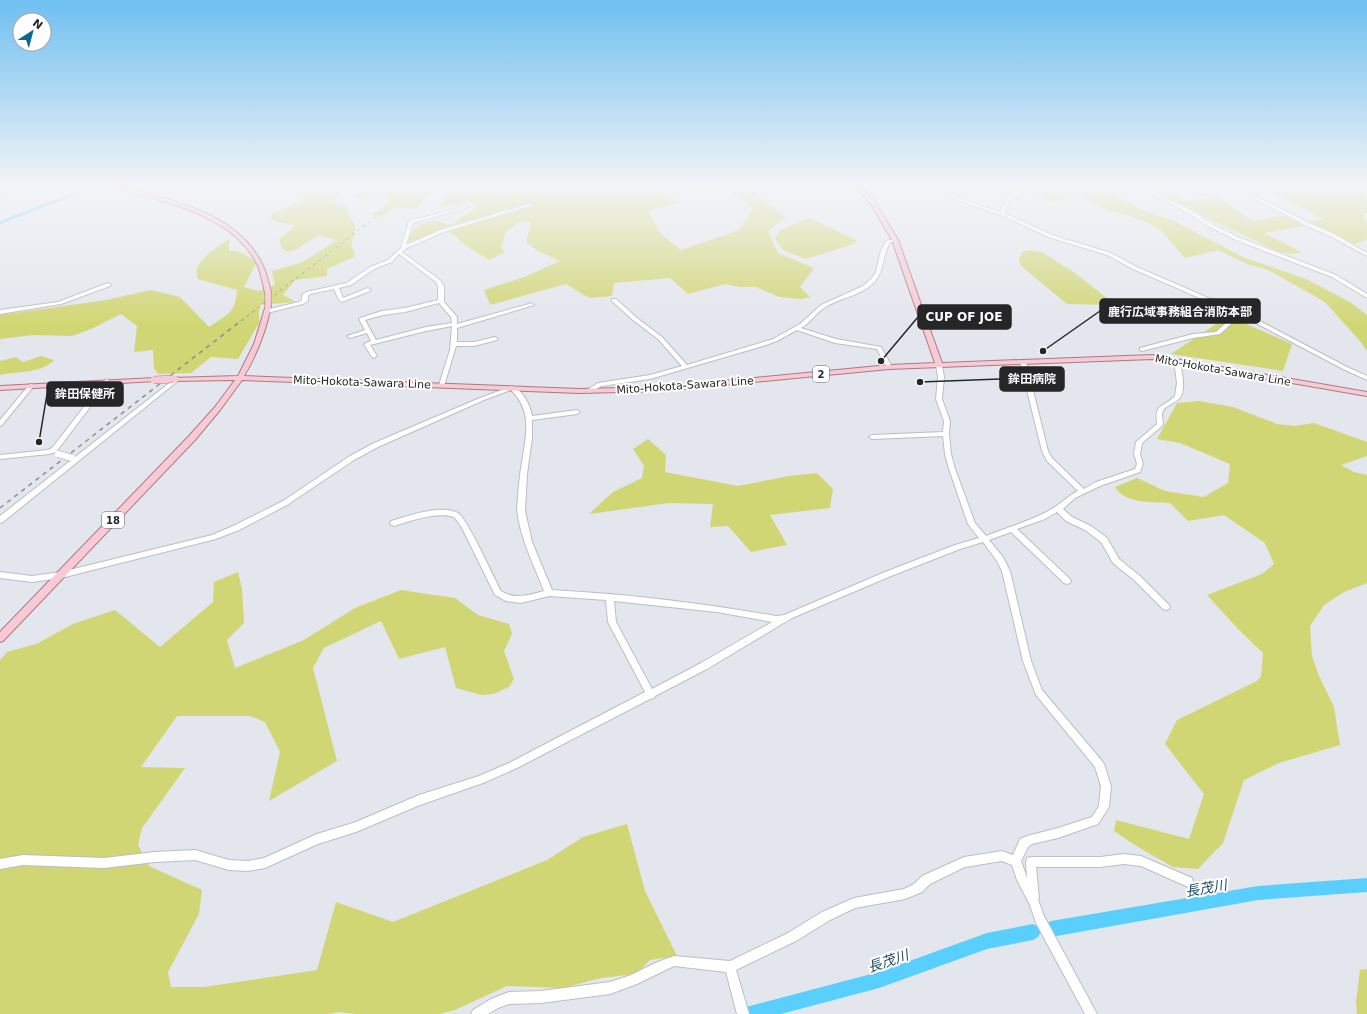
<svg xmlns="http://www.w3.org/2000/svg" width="1367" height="1014" font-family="'DejaVu Sans','Noto Sans JP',sans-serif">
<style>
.green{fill:#d1d674}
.water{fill:#58cffd}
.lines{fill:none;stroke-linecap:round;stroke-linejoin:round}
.river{fill:#58cffd;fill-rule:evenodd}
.minor-casing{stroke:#bcbdc5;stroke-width:2}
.major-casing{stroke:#ab7986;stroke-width:2}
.minor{fill:#fff;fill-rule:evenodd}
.major{fill:#f8cad4;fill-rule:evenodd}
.rail-far1{stroke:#8d8e93;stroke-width:1;stroke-dasharray:3.5 3.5;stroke-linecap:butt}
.rail{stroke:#8d8e93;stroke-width:1.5;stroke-dasharray:4.5 4.5;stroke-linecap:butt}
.minor-bridge-casing{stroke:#bcbdc5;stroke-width:8;stroke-linecap:butt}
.major-bridge-far1-casing{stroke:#ab7986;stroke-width:7;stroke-linecap:butt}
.major-bridge-casing{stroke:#ab7986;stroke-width:8;stroke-linecap:butt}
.minor-bridge{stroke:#fff;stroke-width:6}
.major-bridge-far1{stroke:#f8cad4;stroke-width:5.5}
.major-bridge{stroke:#f8cad4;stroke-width:7}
.labels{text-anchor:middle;stroke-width:4;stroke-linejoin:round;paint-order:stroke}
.shield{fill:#fff;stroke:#676769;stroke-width:1}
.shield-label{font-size:10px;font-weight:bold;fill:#262629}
.street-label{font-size:11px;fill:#262629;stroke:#fff}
.near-water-label{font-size:14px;font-style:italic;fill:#1d4e62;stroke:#fff}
.leader{fill:none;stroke:#262629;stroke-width:1.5}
.callout-dot{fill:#262629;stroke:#fff;stroke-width:1.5}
.callout{fill:#262629;stroke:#262629;stroke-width:1.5}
.callout-label{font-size:12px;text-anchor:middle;font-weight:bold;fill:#fff}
</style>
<rect width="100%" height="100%" fill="#e4e6ed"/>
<g class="green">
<path d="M294,184H344L345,191L338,194L334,202L347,205L348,214L356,227L351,246L355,253L354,257L327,269V276L295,280L283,295L296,302L259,305V323L238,359L211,357L191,373L159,374L154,369L153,350L134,352L137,326L121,314L91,329L72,336L33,335L0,339V315L106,300L151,290L180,297L209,327C228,314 235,314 237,290L198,279C197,276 196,272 197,269C200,258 220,245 229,239V251C242,251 247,255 256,263L244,287L259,291L275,285L272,271L303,262L337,240L319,235L297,249L288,252L282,249L279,239L295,226L274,221L270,217L274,213L304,200L297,191L276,192L275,190Z"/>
<path d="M374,184H643L660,193L682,202L648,211L660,233L681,250L739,230L753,209L724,187L694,189L686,184H748L758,196L786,217L768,231L778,253L814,268L800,287L810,297L801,299L779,297L756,287H739L725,284L688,294L670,278L614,283L612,296L589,298L566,284L490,305L484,290L524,277L560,261L538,251L526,242L531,223L525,221L518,223L506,232L501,248L505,252L489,260L465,245L453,234L442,231L408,242C409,235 410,233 415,229C429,217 437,222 453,225L461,217L477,208L470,201L438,208L452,190L429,194L416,209L396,207L383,216L371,215L384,207L389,199L381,195L360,200L353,195L379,188Z"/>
<path d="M991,184H1103L1123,200L1145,211L1174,221L1245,258L1306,279L1350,302L1367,315V351L1360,341L1325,302L1268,270L1247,264L1218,250L1185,258L1160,229L1136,218L1106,210L1075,194L1053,203L1034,194Z"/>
<path d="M1143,184H1158L1183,201L1216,197L1253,221L1287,215L1307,222L1323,219L1257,184H1366L1367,213H1362L1367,224V239L1355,244L1314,224L1264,233L1301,252L1291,254L1277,251L1205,217Z"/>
<path d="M809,218L856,240L854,244L806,259L783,250L775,239L780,230Z"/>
<path d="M1029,250L1042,252L1075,273L1108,299L1161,303L1124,310L1117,305L1067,304L1020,265L1019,260L1022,252Z"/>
<path d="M1228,316L1292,344L1283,371L1171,354Z"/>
<path d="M41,356L54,360C41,374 17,371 0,375V361L16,357L23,362Z"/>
<path d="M1199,401L1233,407L1277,424L1295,426L1314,423L1367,442V456L1341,465L1354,472L1367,475V583L1344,592L1324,605L1310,626L1312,656L1319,676L1334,707L1340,745L1279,763L1244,780L1223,843L1198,869L1173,867L1138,847L1114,831L1116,820L1189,839L1204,794L1165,744L1177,720L1257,681L1261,676L1263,653L1238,629L1207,595L1262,574L1274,564L1265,543L1224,515L1188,521L1170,503C1153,502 1125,504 1115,487L1137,478L1165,491L1204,497L1228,483L1230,464L1180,443L1157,439L1177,403Z"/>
<path d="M648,439L666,455L665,472L738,486L789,476L817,473L833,489L830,508L770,515L787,545L751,552L728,526L710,527L713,504L669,503L589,514L613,492L642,478L644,466L633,449Z"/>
<path d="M238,572L242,589L244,623L227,640L235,668L304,640L355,608L401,590L455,598L478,615L509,624L512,634L504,651L514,679L509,687L493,694L482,695L456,688L445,647L399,659L381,621L324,648L313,668L337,761L269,801L280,752L265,722L250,716H177L141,767L185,768L142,828L138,845L149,866L202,890L199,914L168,972L171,987H204L317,970L336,902L393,922L547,860L583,837L627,824L645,891L677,956L650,960L636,974L601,978L563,988L507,986L455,1010L439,1014H356L339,1012L329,1014H0V660L7,652L36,644L73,624L115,610L160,647L213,602L214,582Z"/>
<path d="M1367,969V1014H1357L1356,1002L1360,970Z"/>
</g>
<path class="water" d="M97,184H102L0,224V222L8,218Z"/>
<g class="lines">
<g class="river">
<path d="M1367,878V892L1258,900L1051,937L1046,934L1043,929L1046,924L1051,921L1258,886Z"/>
<path d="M1033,924L1038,927L1041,932L1038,937L1033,940L987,949L879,988L781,1014H742L744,1008L750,1006L879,972L987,933Z"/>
</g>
<g class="minor-casing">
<g id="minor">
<path d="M36,184H41L0,198V196Z"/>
<path d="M912,184H917L1000,212C1007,194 1015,193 1030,184H1034L1033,185L1009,201L1004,213L1052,235L1111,253L1137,267L1254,318L1347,367L1367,376V380L1343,369L1250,320L1232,312V323L1220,334L1193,338L1142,351L1140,350V348L1193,334L1216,332L1226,323L1227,310L1133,269L1107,255L1048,237L1006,217Z"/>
<path d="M1135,184H1139L1194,212L1212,224L1240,238L1336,275L1367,294V298L1332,277L1236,240L1208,226L1190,214Z"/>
<path d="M1227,184H1231L1309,223L1336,235L1367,253V256L1332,237L1305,225Z"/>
<path d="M529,204L533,205L444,232L405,249L402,252L440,280L444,286V302L457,317V324L529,304L531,303L534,305L457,328V342H474L495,337L498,339L497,340L474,346H456L444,386H440L439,385L450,350L452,326L426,331L370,345L377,356L374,358L372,357L364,344L371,341L367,333L350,338L347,336L365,330L359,319L360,318L382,311L405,308L438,300V286L436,282L399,254L392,262L374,269L351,285L339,288L343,298L368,288L371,290L370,291L342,302L339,300L334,289L310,294L308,296V301L303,304L267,313L264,311L265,310L299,302L302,300V295L306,292L347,283L370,267L388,260L401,248L409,221L467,206L469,207L413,223L406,245L440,230ZM439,303L451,317L452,323L426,327L376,340L365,320L383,315L405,312Z"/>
<path d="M895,239L897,240V241L890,242C883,255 884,269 876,280C864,296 840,297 824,308C816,313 810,323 801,328L836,339L881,347L892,367L891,368H887L877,349L835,343L797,330L777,341L763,346L650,379L602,386L588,393L585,391L598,383L650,375L682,366L658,339L633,320L612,301V299H616L637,318L662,337L687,365L773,339L800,324L821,305L863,286L871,279L876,272L881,250L886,241Z"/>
<path d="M108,283L111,285L110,286L61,304L0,314V310L58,302Z"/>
<path d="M1177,359L1180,361C1181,372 1186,385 1181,396C1177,404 1162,405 1162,415C1162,419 1163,422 1163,425L1162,426L1142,443L1140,454L1143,464L1140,472L1100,486L1075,498L1063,509L1072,517L1091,526L1107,538L1119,559L1140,576L1169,605L1170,607L1169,609L1166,610L1163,609L1134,580L1113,563L1101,542L1085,530L1066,521L1057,512L1045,519L1017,529L1070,579L1071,581L1070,583L1067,584L1064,583L1011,532L989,540L1003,557L1010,571L1031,661L1042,690L1102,761L1104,764L1111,786L1109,807L1098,824L1058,838L1032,844L1028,847L1021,861L1027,878L1026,862L1027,858L1031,857H1100L1124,854L1141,856L1192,878L1193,882L1192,886L1188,887L1141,866L1124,864L1100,867H1036L1039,898L1038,900L1044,916L1097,1014H1085L1036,923L1030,905L1017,880L1012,865L1002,861L965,867L930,884L922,892L905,899L855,908L830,920L796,941L736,970L749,1014H737L726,972L674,966L637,984L610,994L541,1003L509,1004L498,1008L488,1014H471L473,1010L491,999L509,992L541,991L610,982L631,975L655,963L674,956L730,961L788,933L822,912L854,898L904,889L914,884L922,876L964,857L1002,851L1013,855L1020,839L1027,836L1058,828L1092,817L1099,806L1101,786L1095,767L1036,695L1023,661L1002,571L997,561L983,542L960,549L891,576L792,618L707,669L655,696L654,698L650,699L515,769L483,783L420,805L356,832L318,844L265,868L248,871L229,870L195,860L155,862L104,868L23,865L0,869V859L23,855L104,858L155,852L195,850L229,860L248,861L264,858L317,834L356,822L419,795L479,776L509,763L645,692L608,622L606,600L549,596L521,603L506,601L495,595L461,526L454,517C438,511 409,521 394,526L391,525L390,523L391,521C408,516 441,504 458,513C467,518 494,578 501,591C515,600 529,595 544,591C534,565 520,538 517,510C517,505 518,500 518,495C519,484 520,473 522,462C526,436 533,411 511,390L484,400L378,447L354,460L287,505L239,530L216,539L61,578L32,582L0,578V572L32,576L61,572L212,535L233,526L283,501L350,456L374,443L480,398L512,386C523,391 530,404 532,416L577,410L580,412L577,414L532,420V438L527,474L525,511L532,542L552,590C627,594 702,603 776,616L784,615L885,572L955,545L979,538L968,524L949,469L945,454L943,436L872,439L869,437L872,435L943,432L944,421L936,399L938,377L936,365L937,364L939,363L942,365L944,377L942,399L950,421L949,434L951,454L955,469L975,523L986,536C1006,528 1037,519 1055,507C1063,502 1069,495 1078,491L1047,461L1042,451L1020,362L1021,361L1023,360L1026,362L1048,451L1052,458L1084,489L1096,482L1135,469L1137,464L1134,454L1136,442L1157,424C1154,402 1164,408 1175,396L1177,383L1174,361ZM614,601L717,612L772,622L701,663L652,689L616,622Z"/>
<path d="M177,377L179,378V380L3,522L0,523V516Z"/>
<path d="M107,379L109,380V382L56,452L49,454L0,459V455L48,450L52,448L105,380Z"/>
<path d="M31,384L33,385V387L2,425L0,426V420L29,385Z"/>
</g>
</g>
<g class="major-casing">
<g id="major">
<path d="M107,184H113C166,199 238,211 263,266C267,274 269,284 271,293L268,295L265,293C263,284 261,274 258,266C239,225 191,209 150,197C138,194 117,191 107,184Z"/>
<path d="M854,184H858L875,202L898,240L942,363L1152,355L1367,392V396L1152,359L889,369L662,391L579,393L242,380L220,410L195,440L3,641L0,642V632L189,436L215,407L235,380L173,381L171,380V378L238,376L254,344L266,305H270L271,306C266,331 257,354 244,376L579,389L662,387L889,365L935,363L892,240L871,204Z"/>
<path d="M154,378L157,380L156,381L0,390V386Z"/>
</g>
</g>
<use href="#minor" class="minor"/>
<use href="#major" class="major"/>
<path class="rail-far1" d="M241,321L418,184"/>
<path class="rail" d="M0,508L242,320"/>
<g class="minor-bridge-casing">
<path id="minor-bridge" d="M58,454L72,458"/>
</g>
<g class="major-bridge-far1-casing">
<path id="major-bridge-far1" d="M268,293V306"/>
</g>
<g class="major-bridge-casing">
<path id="major-bridge" d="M154,380L173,379"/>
</g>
<use href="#minor-bridge" class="minor-bridge"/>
<use href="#major-bridge-far1" class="major-bridge-far1"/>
<use href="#major-bridge" class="major-bridge"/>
</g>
<linearGradient id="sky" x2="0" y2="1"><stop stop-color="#6ebff0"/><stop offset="0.57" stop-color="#f3f4f7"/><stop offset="1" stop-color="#f3f4f7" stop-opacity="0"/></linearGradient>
<rect width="1367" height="325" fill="url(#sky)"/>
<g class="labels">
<g class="shield">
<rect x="813" y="366" width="16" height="16" rx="3"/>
<rect x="102" y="512" width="22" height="16" rx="3"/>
</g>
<g class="shield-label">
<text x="821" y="378">2</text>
<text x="113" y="524">18</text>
</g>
<g class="street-label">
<text transform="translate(1223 370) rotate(10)" y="4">Mito-Hokota-Sawara Line</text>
<text transform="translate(362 382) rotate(2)" y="4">Mito-Hokota-Sawara Line</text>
<text transform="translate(685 385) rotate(-4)" y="4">Mito-Hokota-Sawara Line</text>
</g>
<g class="near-water-label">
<text transform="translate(1206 888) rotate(-10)" y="5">長茂川</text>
<text transform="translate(888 961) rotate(-19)" y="5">長茂川</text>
</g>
</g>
<path class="leader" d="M1043 351L1100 311M881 361L918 317M920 382L1000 379M39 442L47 394"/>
<g class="callout-dot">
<circle cx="1043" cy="351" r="4"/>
<circle cx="881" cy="361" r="4"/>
<circle cx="920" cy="382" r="4"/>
<circle cx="39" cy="442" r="4"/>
</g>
<g class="callout">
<rect x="1100" y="299" width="160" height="24" rx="4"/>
<rect x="918" y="305" width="93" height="24" rx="4"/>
<rect x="1000" y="367" width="64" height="24" rx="4"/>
<rect x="47" y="382" width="76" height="24" rx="4"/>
</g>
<g class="callout-label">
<text x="1180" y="316">鹿行広域事務組合消防本部</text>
<text x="964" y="321">CUP OF JOE</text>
<text x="1032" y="383">鉾田病院</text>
<text x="85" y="398">鉾田保健所</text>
</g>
<g transform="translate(32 32) rotate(36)"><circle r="19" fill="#ffffff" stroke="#a8a8a9"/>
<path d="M0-3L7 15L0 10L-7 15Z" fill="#076796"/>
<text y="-6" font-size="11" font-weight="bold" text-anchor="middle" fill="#262629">N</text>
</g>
</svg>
